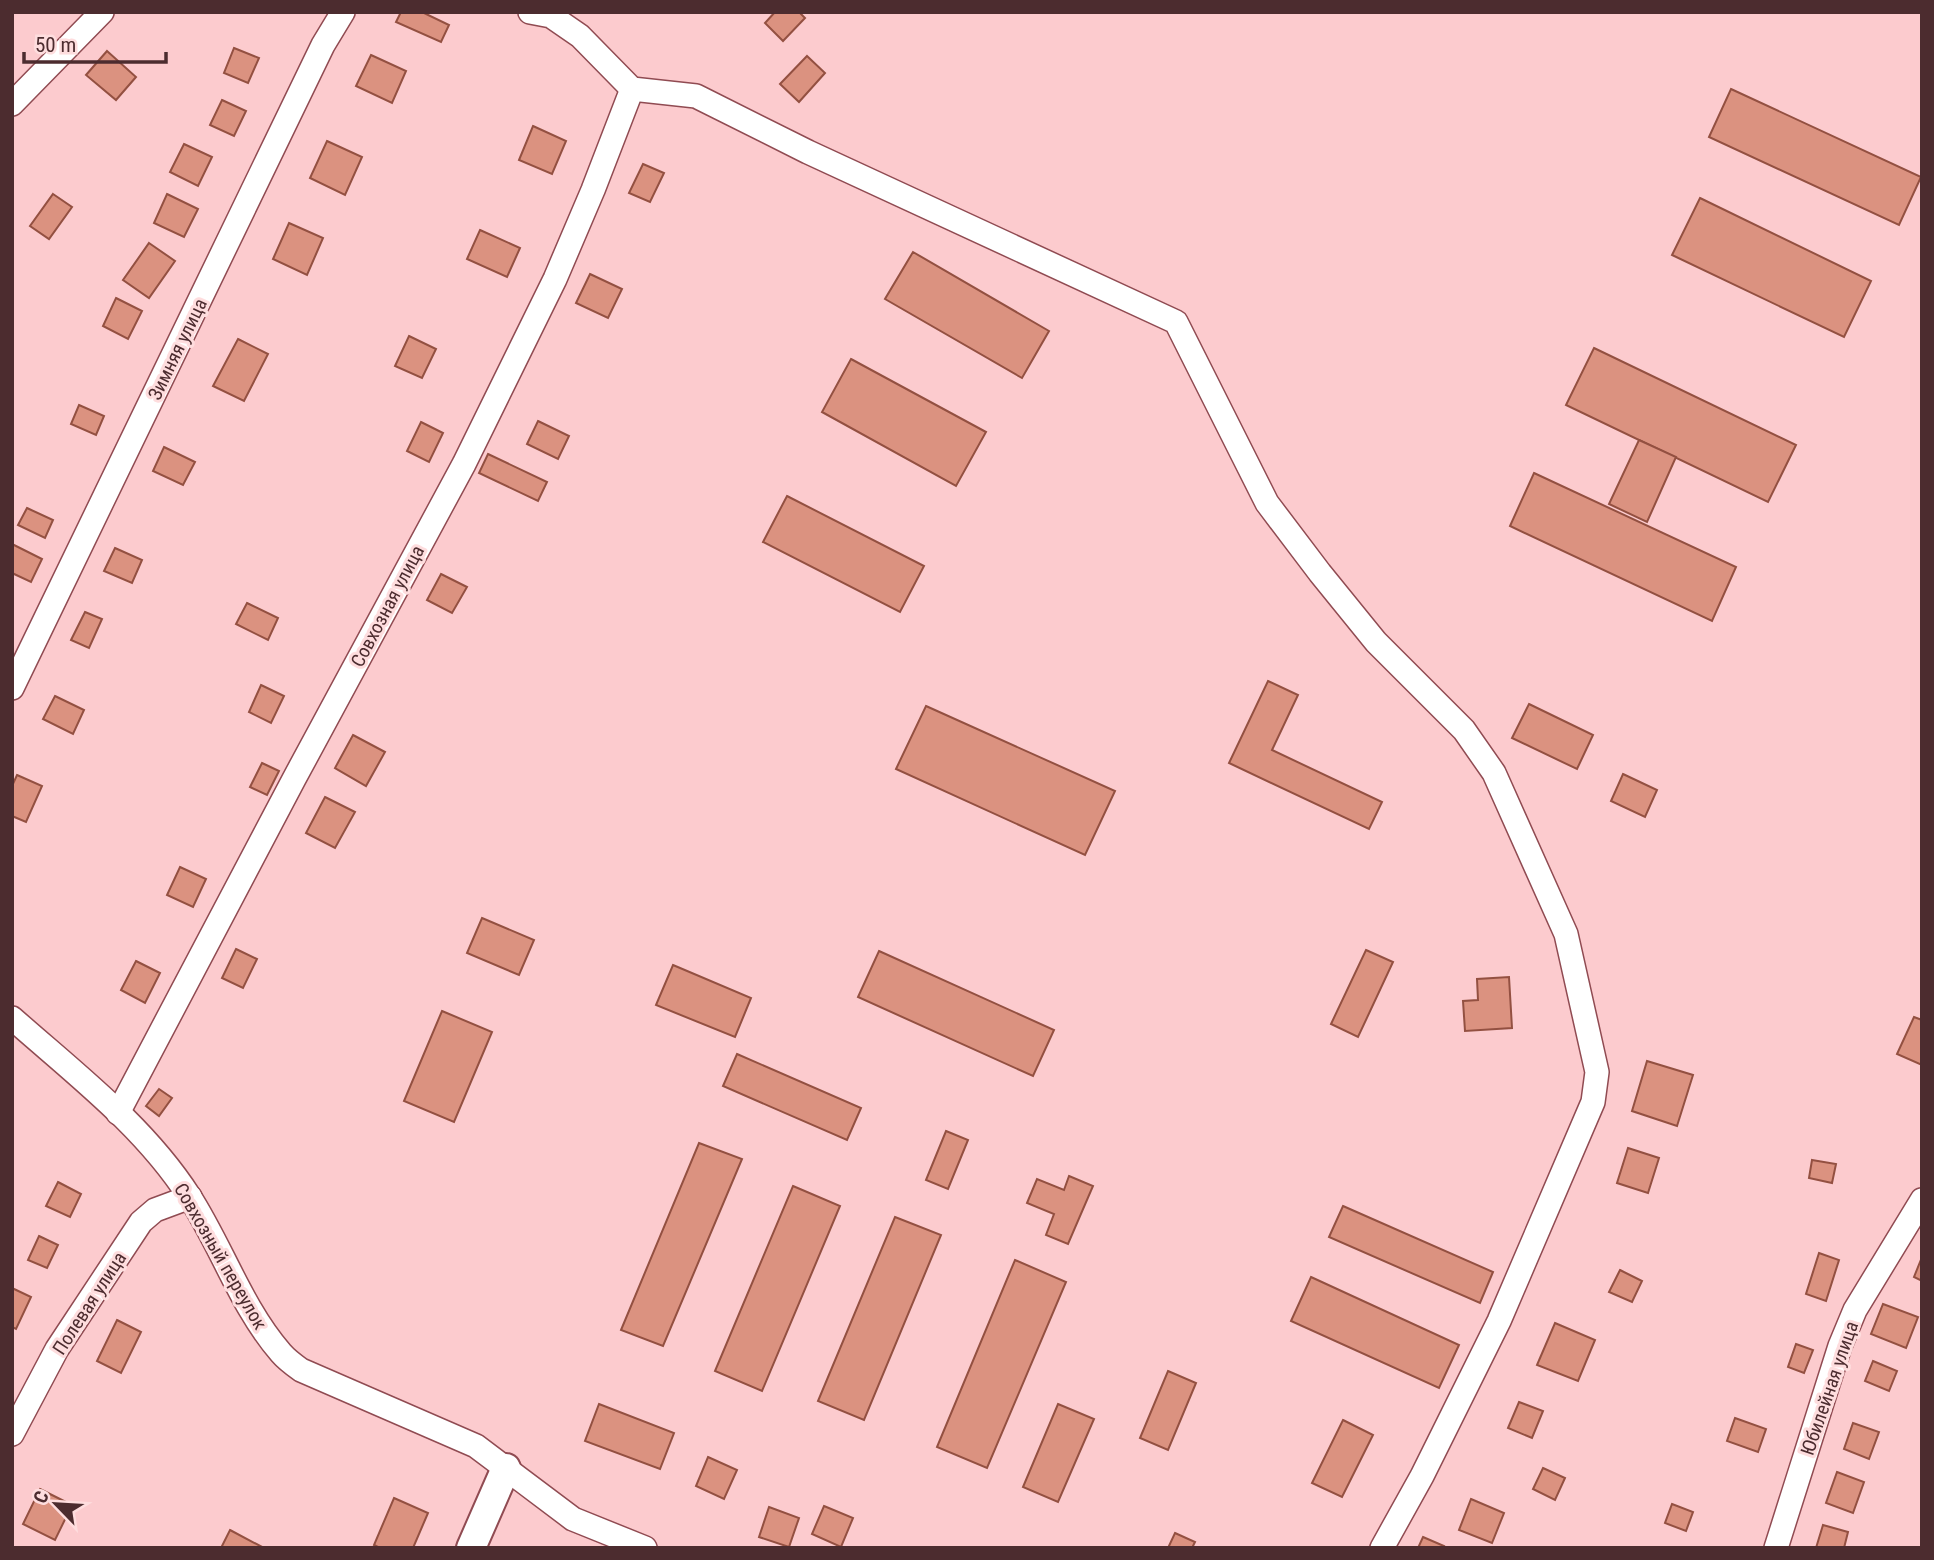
<svg xmlns="http://www.w3.org/2000/svg" width="1934" height="1560" font-family="'Roboto Condensed',sans-serif">
<style>
.building{fill:#db9280;stroke:#935041;stroke-width:2}
.lines{fill:none;stroke-linecap:round;stroke-linejoin:round}
.minor-casing{stroke:#904b52;stroke-width:26}
.tertiary-casing{stroke:#904b52;stroke-width:32}
.minor{stroke:#fff;stroke-width:23}
.tertiary{stroke:#fff;stroke-width:28}
.labels{text-anchor:middle;stroke-width:6;stroke-linejoin:round;paint-order:stroke}
.street-label{font-size:19px;fill:#4c2c2f;stroke:#feddde}
</style>
<rect width="100%" height="100%" fill="#fccbce"/>
<g class="building">
<path d="M401,12H422L449,25L441,42L396,22Z"/>
<path d="M775,12H799L805,18L783,41L765,23Z"/>
<path d="M234,48L259,58L248,83L224,73Z"/>
<path d="M107,51L136,77L116,100L86,75Z"/>
<path d="M371,55L406,71L392,103L356,86Z"/>
<path d="M807,56L825,73L799,102L780,84Z"/>
<path d="M1731,89L1921,177L1899,225L1709,137Z"/>
<path d="M222,100L246,111L234,136L210,125Z"/>
<path d="M533,126L566,141L552,174L519,160Z"/>
<path d="M327,141L362,157L345,195L310,178Z"/>
<path d="M184,144L212,157L198,186L170,172Z"/>
<path d="M643,164L664,173L650,202L629,193Z"/>
<path d="M53,194L72,207L49,239L30,226Z"/>
<path d="M167,194L198,209L184,237L154,223Z"/>
<path d="M1700,198L1871,281L1844,337L1672,255Z"/>
<path d="M289,223L323,238L307,275L273,259Z"/>
<path d="M480,230L520,248L507,277L467,259Z"/>
<path d="M149,243L175,261L149,298L123,280Z"/>
<path d="M913,252L1049,331L1022,378L885,299Z"/>
<path d="M590,274L622,289L608,318L576,303Z"/>
<path d="M116,298L142,311L128,339L103,326Z"/>
<path d="M409,336L436,349L422,378L395,366Z"/>
<path d="M238,339L268,354L244,401L213,386Z"/>
<path d="M1594,348L1796,445L1768,502L1566,405Z"/>
<path d="M851,359L986,432L956,486L822,412Z"/>
<path d="M79,405L104,416L96,435L71,424Z"/>
<path d="M538,421L569,436L558,459L527,444Z"/>
<path d="M421,422L443,433L429,462L407,451Z"/>
<path d="M1639,440L1676,457L1647,522L1609,504Z"/>
<path d="M164,447L195,462L183,485L153,471Z"/>
<path d="M488,454L547,482L538,501L479,473Z"/>
<path d="M1534,473L1736,567L1712,621L1510,526Z"/>
<path d="M787,496L924,566L900,612L763,542Z"/>
<path d="M27,508L53,520L45,538L18,525Z"/>
<path d="M12,544L42,559L31,582L12,573Z"/>
<path d="M115,548L142,560L132,583L104,571Z"/>
<path d="M441,574L467,587L452,613L427,600Z"/>
<path d="M247,603L278,618L268,640L236,624Z"/>
<path d="M85,612L102,619L89,648L71,640Z"/>
<path d="M1268,681L1298,695L1272,750L1382,802L1369,829L1229,763Z"/>
<path d="M261,685L284,696L271,723L249,712Z"/>
<path d="M55,696L84,710L73,734L43,719Z"/>
<path d="M1529,704L1593,735L1577,769L1512,738Z"/>
<path d="M926,706L1115,791L1085,855L896,769Z"/>
<path d="M353,735L385,752L366,786L335,768Z"/>
<path d="M262,763L279,771L267,795L250,787Z"/>
<path d="M1623,774L1657,790L1645,817L1611,801Z"/>
<path d="M17,775L42,786L26,822L12,816V786Z"/>
<path d="M325,797L355,812L335,848L306,833Z"/>
<path d="M180,867L206,879L193,907L167,895Z"/>
<path d="M482,918L534,940L519,975L467,953Z"/>
<path d="M236,949L257,959L243,988L222,978Z"/>
<path d="M1366,950L1393,962L1358,1037L1331,1024Z"/>
<path d="M879,951L1054,1030L1033,1076L858,997Z"/>
<path d="M136,961L160,973L145,1003L121,990Z"/>
<path d="M673,965L751,998L735,1037L656,1005Z"/>
<path d="M1509,977L1512,1028L1465,1031L1463,1001L1478,1000L1477,979Z"/>
<path d="M442,1011L492,1032L454,1122L404,1101Z"/>
<path d="M1914,1017L1922,1020V1065L1897,1054Z"/>
<path d="M737,1054L861,1108L847,1140L723,1086Z"/>
<path d="M1647,1061L1693,1075L1677,1126L1632,1111Z"/>
<path d="M159,1089L172,1098L159,1116L146,1106Z"/>
<path d="M946,1131L968,1140L948,1189L926,1180Z"/>
<path d="M699,1143L742,1159L663,1346L621,1330Z"/>
<path d="M1628,1148L1659,1158L1648,1193L1617,1183Z"/>
<path d="M1812,1160L1836,1164L1832,1183L1809,1178Z"/>
<path d="M1069,1176L1093,1186L1068,1244L1046,1235L1054,1214L1027,1203L1037,1179L1064,1190Z"/>
<path d="M58,1182L81,1194L70,1217L46,1206Z"/>
<path d="M793,1186L840,1206L762,1391L715,1371Z"/>
<path d="M1343,1206L1493,1272L1480,1303L1329,1237Z"/>
<path d="M895,1217L941,1235L864,1420L818,1401Z"/>
<path d="M39,1236L58,1245L47,1268L28,1260Z"/>
<path d="M1819,1253L1839,1260L1826,1301L1806,1294Z"/>
<path d="M1922,1257V1281L1914,1277Z"/>
<path d="M1015,1260L1066,1282L987,1468L937,1447Z"/>
<path d="M1620,1270L1642,1281L1632,1302L1609,1292Z"/>
<path d="M1311,1277L1459,1345L1439,1388L1291,1321Z"/>
<path d="M12,1288L31,1297L16,1329L12,1327Z"/>
<path d="M1883,1304L1918,1317L1906,1348L1871,1334Z"/>
<path d="M117,1320L141,1332L121,1373L97,1361Z"/>
<path d="M1555,1323L1595,1340L1578,1381L1537,1365Z"/>
<path d="M1796,1344L1813,1350L1804,1373L1788,1367Z"/>
<path d="M1873,1361L1897,1371L1889,1391L1865,1381Z"/>
<path d="M1168,1371L1196,1383L1168,1450L1140,1438Z"/>
<path d="M1519,1402L1543,1411L1532,1438L1508,1428Z"/>
<path d="M599,1404L674,1433L660,1469L585,1441Z"/>
<path d="M1058,1404L1094,1419L1058,1502L1023,1487Z"/>
<path d="M1735,1418L1766,1429L1758,1452L1727,1441Z"/>
<path d="M1343,1420L1373,1435L1342,1497L1312,1483Z"/>
<path d="M1853,1423L1879,1432L1869,1459L1844,1449Z"/>
<path d="M708,1457L737,1470L724,1499L696,1486Z"/>
<path d="M1543,1468L1565,1478L1555,1500L1533,1489Z"/>
<path d="M1837,1472L1864,1482L1853,1513L1826,1503Z"/>
<path d="M40,1489L72,1505L55,1540L23,1524Z"/>
<path d="M394,1498L428,1513L413,1548H380L374,1545Z"/>
<path d="M1471,1499L1504,1513L1492,1543L1459,1530Z"/>
<path d="M1672,1504L1693,1512L1686,1531L1665,1523Z"/>
<path d="M824,1506L853,1518L841,1547L812,1534Z"/>
<path d="M769,1507L799,1518L789,1547L759,1537Z"/>
<path d="M1823,1525L1848,1532L1844,1548H1816Z"/>
<path d="M230,1530L264,1548H221Z"/>
<path d="M1175,1533L1195,1542L1192,1548H1168Z"/>
<path d="M1423,1537L1444,1546L1443,1548H1418Z"/>
</g>
<g class="lines">
<g class="minor-casing">
<g id="minor">
<path d="M530,12L551,16L580,36L632,89L696,96L808,152L1176,322L1267,503L1320,573L1376,642L1464,730L1494,773L1566,934L1597,1072L1593,1102L1499,1321L1422,1476L1382,1548"/>
<path d="M12,104L102,12"/>
<path d="M12,688L323,45L343,12"/>
<path d="M12,1018C74,1073 144,1126 189,1196C222,1247 241,1307 281,1353C287,1360 294,1365 301,1370L476,1446L573,1519L645,1548"/>
<path d="M118,1113L294,779L464,464L555,279L593,190L632,89"/>
<path d="M12,1434L57,1349L141,1222L155,1210L190,1197"/>
<path d="M1776,1548L1840,1346L1855,1310L1922,1200"/>
</g>
</g>
<g class="tertiary-casing">
<path id="tertiary" d="M471,1548L506,1468"/>
</g>
<use href="#minor" class="minor"/>
<use href="#tertiary" class="tertiary"/>
</g>
<g class="labels">
<g class="street-label">
<text transform="translate(177 349) rotate(-64)" y="7">Зимняя улица</text>
<text transform="translate(387 606) rotate(-62)" y="7">Совхозная улица</text>
<text transform="translate(221 1256) rotate(60)" y="7">Совхозный переулок</text>
<text transform="translate(89 1303) rotate(-57)" y="7">Полевая улица</text>
<text transform="translate(1829 1388) rotate(-71)" y="7">Юбилейная улица</text>
</g>
</g>
<rect width="1934" height="1560" fill="none" stroke="#4c2c2f" stroke-width="28"/>
<g transform="translate(56 1504) rotate(295)" stroke="#feddde" stroke-width="5" paint-order="stroke">
<path d="M0-5L12 26L0 18L-12 26Z" fill="#4c2c2f"/>
<text y="-10" font-size="19" font-weight="bold" text-anchor="middle" fill="#4c2c2f">С</text>
</g>
<path d="M24 52v10h142v-10" fill="none" stroke="#4c2c2f" stroke-width="3.5"/>
<text x="35" y="52" font-size="21" fill="#4c2c2f" stroke="#feddde" stroke-width="5" paint-order="stroke">50 m</text>
</svg>
